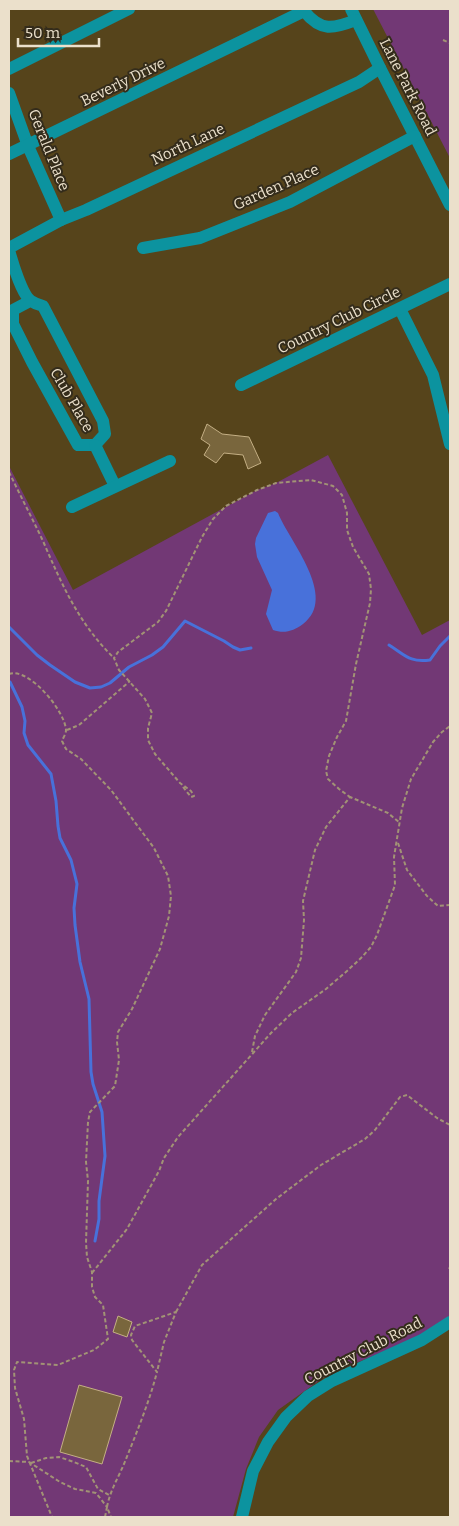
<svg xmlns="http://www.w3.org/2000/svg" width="459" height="1526" font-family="Bitter,serif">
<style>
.green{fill:#723875}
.water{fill:#4871da}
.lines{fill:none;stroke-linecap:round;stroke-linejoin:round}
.stream{stroke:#4871da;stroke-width:3}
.building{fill:#79663d;stroke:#c4af84}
.path{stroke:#a29375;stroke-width:2;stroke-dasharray:4 2.5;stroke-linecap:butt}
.minor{stroke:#0c939f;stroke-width:12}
.labels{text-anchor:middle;stroke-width:4;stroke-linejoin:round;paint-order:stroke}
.street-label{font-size:15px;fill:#ebe0cb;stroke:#342c1b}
</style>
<rect width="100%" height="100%" fill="#56441b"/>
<g class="green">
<path d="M373,9H450V158Z"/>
<path d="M328,455L422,635L450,620V1317L421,1336L327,1375L278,1410L259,1437L246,1469L233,1517H9V466L73,590L257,490L276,483Z"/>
</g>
<path class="water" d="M275,511L278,513C289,541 339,597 303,624C294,631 284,634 273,630L266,614L272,590L257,557L255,544L256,538L268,513Z"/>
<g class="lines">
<g class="stream">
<path d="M9,627L37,655L50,665L75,682L90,688L101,687L110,683L129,667L152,655L163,647L185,621L224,641L233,647L240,650L251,648"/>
<path d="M389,645C405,655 410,663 430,660L440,646L450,636"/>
<path d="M10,682L22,707L25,721L24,733L28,745L51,774L56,801L58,826L60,838L71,860L77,884L74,908L75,925L80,962L89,999L91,1072L93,1084L102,1112L105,1156L99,1201V1219L95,1241"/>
</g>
</g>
<g class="building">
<path d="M207,424L222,434L249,437L261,463L248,469L243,455L224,453L216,463L204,455L210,445L201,439Z"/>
<path d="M118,1316L132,1322L127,1337L113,1332Z"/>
<path d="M79,1385L122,1397L102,1464L60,1452Z"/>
</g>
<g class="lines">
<g class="path">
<path d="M443,40L450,43"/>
<path d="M9,472C20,495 32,518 43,541C62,585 79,624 114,658"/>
<path d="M9,674C29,667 65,711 66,730C66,734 63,738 62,741L66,749L81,759L111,790L154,848L168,876L171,896L169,916L160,949L132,1009L118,1032L117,1042L119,1060L115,1086L90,1112L88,1122L86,1162L88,1181L86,1243L87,1257L92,1272V1287L95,1297L103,1305L108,1339L94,1350L58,1365L17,1362L14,1370L15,1388L24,1419L27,1456L52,1517"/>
<path d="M67,730L79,725L130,681"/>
<path d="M183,787L191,797L194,796L191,791L180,783L155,754L148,740V728L152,713L145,699L119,670L114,658L118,652L158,622L166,611L202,537L213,519L226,506L257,490L276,483L311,480L333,486L342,495L347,513V530L353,547L369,574L371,589L370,603L356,664L346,721L337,737L329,756L326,771L328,779L339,789L350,797"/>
<path d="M398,843L407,870L427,896L438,906L450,905"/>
<path d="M252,1052L255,1036L265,1015L296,972L301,958L304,920L303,901L315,850L326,827L350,797L388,813L400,823"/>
<path d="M449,1269L450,1267"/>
<path d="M92,1273L127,1229L159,1171L164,1158L178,1137L271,1033L292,1013L326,989L347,971L361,958L371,947L377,935L395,885L394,857L402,808L411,779L433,742L442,732L450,726"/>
<path d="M176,1312L202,1265L276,1199L321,1165L365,1139L375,1130L400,1097L407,1095L437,1118L450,1125"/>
<path d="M9,1461L29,1462L60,1482L75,1489L96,1493L107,1507"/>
<path d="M31,1463L46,1458L59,1457L74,1462L86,1467L98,1489L109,1495"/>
<path d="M107,1507C110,1491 118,1478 124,1464C136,1434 149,1403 157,1372L132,1340L131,1335L135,1326L176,1312L164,1342L157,1372"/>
<path d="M105,1517L107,1507L111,1517"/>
</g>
<g class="minor">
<path d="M351,9L380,68L450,205"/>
<path d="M9,69L129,9"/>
<path d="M9,93L28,146L61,220"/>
<path d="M9,154L304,11C321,32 333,29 356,20"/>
<path d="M9,248L61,220L86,210L359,82L380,68"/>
<path d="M143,248L200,238L290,202L415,136"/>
<path d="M9,250C12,261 22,295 31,301C34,303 39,305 43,306L103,421L105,434L95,445H78L32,362L13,324V310L30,301"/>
<path d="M400,309L433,375L450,444"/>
<path d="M241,385L450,284"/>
<path d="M95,445L115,486"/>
<path d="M72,507L170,461"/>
<path d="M242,1517L253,1471L268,1442L286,1417L308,1396L332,1381L422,1340L450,1322"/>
</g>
</g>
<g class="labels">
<g class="street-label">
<text transform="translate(123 82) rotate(-26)" y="5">Beverly Drive</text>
<text transform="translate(408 87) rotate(63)" y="5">Lane Park Road</text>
<text transform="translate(188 144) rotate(-25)" y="5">North Lane</text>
<text transform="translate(49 150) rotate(68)" y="5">Gerald Place</text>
<text transform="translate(276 187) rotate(-24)" y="5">Garden Place</text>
<text transform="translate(339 320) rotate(-26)" y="5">Country Club Circle</text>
<text transform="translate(72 400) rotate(60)" y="5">Club Place</text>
<text transform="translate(363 1351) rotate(-27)" y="5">Country Club Road</text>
</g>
</g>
<rect width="459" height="1526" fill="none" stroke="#ebe0cb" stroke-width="20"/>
<path d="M18 38v8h81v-8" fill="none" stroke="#ebe0cb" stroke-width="2.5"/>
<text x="25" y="38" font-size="15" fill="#ebe0cb" stroke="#342c1b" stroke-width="4" paint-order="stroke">50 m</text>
</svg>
